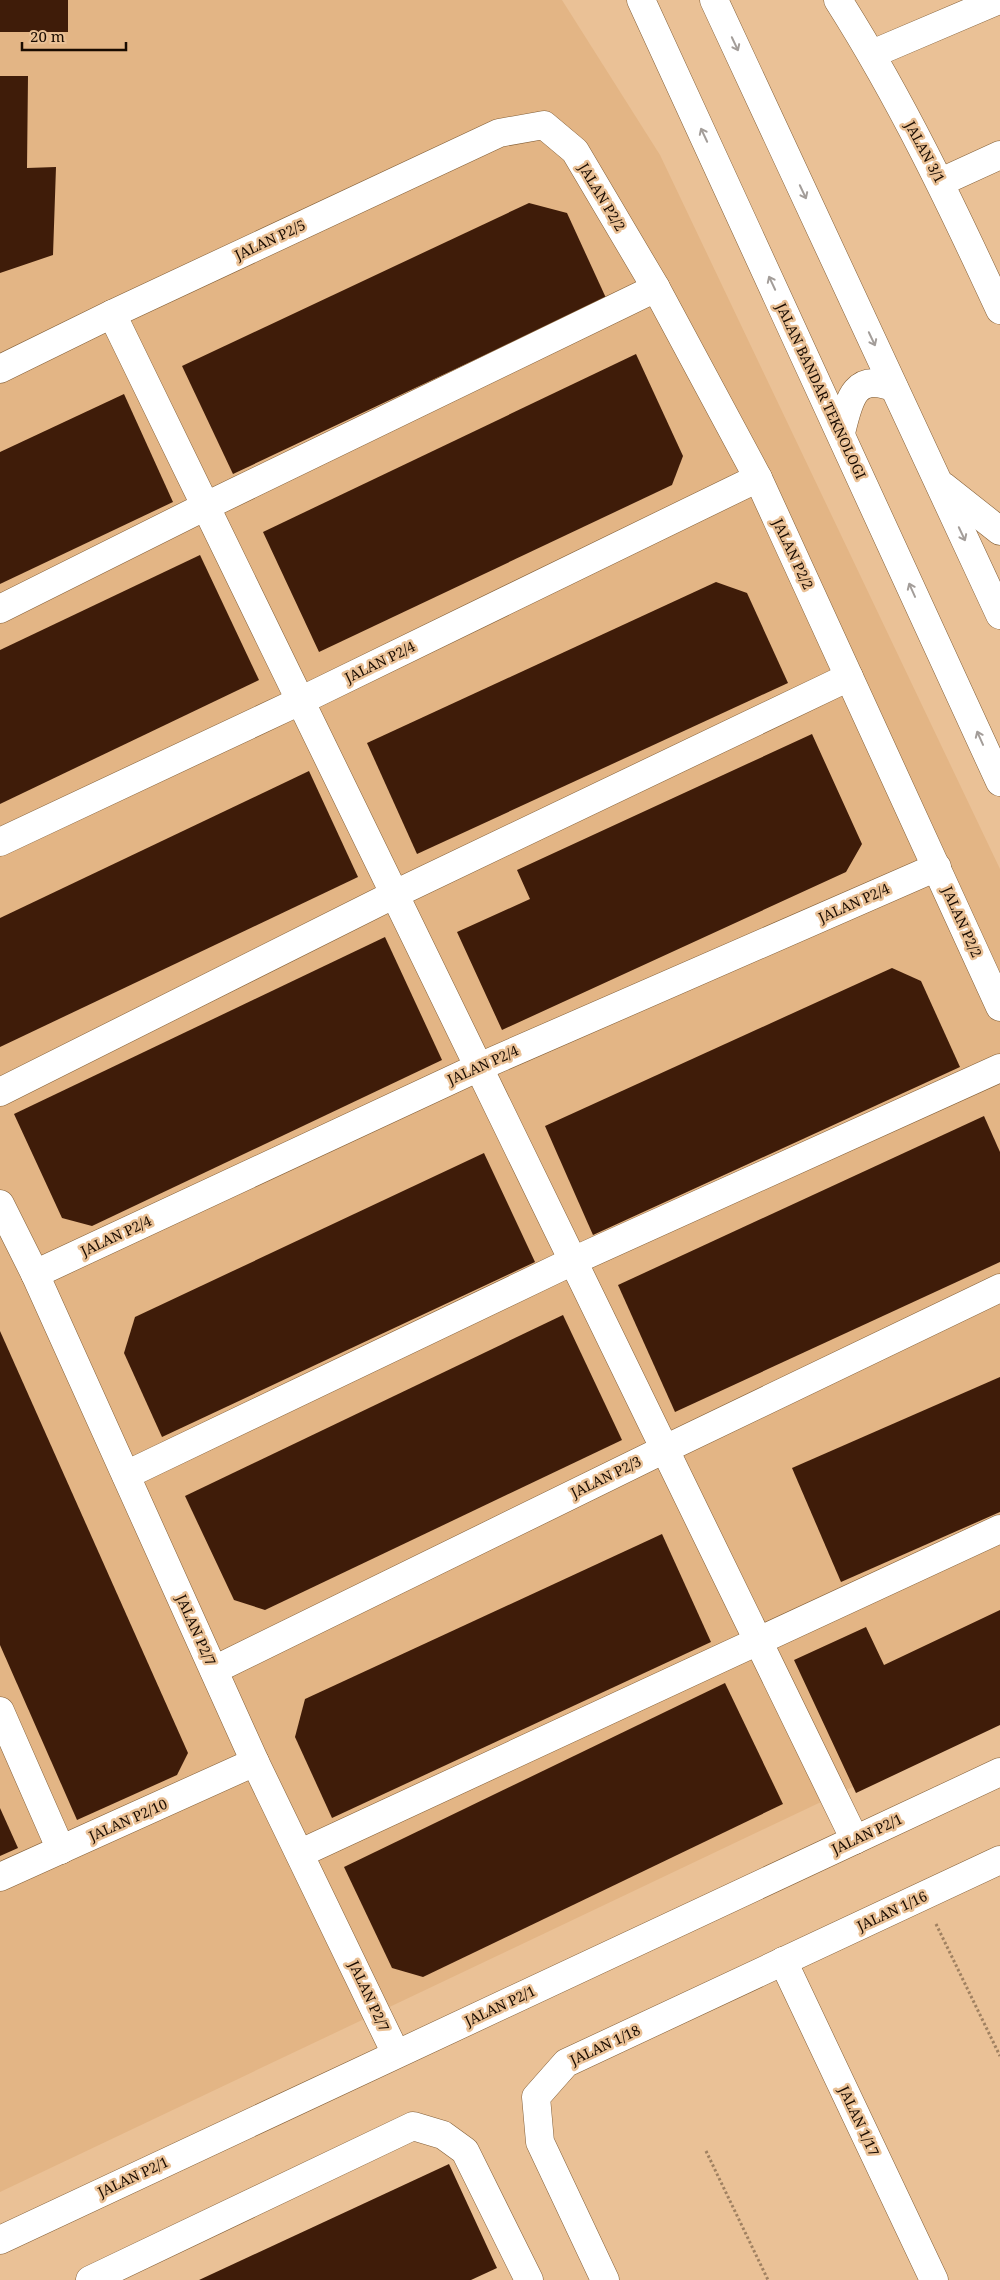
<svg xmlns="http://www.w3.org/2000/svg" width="1000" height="2280" font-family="'Noto Serif',serif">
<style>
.built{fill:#e3b585}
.building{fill:#3f1c09}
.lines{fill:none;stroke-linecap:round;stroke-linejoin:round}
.minor-casing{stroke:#835f37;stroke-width:29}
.path{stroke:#a08161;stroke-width:3;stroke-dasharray:2.5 2.5;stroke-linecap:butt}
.minor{stroke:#fff;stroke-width:28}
.oneway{stroke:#a39d99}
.labels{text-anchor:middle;stroke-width:5;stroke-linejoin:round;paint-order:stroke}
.street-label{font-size:14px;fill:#190b00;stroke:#eac196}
</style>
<rect width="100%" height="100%" fill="#eac196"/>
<path class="built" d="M0,0H562L660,155L1000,869V1717L0,2192Z"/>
<g class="building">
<rect x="0" y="0" width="68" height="32"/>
<path d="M0,76H28L27,168L56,167L53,255L0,273Z"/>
<path d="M529,203L567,213L606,298L233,474L182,366Z"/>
<path d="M636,354L683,456L672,485L319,652L263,532Z"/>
<path d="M124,394L173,502L0,584V452Z"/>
<path d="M200,555L259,680L0,804V650Z"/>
<path d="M716,582L747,593L788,683L417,854L367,743Z"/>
<path d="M812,734L862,844L846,872L502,1030L457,932L530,899L517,870Z"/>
<path d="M309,771L358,877L0,1047V918Z"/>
<path d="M385,937L442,1060L92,1226L62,1218L14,1114Z"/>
<path d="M892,968L921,981L960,1067L593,1235L545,1126Z"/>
<path d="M984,1116L1000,1152V1262L675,1412L618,1285Z"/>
<path d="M484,1153L535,1262L162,1437L124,1353L135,1317Z"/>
<path d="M563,1315L622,1440L265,1610L234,1600L185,1496Z"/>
<path d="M0,1331L188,1753L177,1775L77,1820L0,1645Z"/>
<path d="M1000,1377V1512L841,1582L792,1468Z"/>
<path d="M662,1534L711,1642L332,1818L295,1737L305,1699Z"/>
<path d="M1000,1610V1725L856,1793L794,1660L866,1627L884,1665Z"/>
<path d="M725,1683L783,1804L423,1977L392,1968L344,1867Z"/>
<path d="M0,1808L18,1848L0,1856Z"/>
<path d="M449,2164L497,2268L471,2280H199Z"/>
</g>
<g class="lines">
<g class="minor-casing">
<g id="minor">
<path d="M641,0L1000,782"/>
<path d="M714,0L1000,615"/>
<path d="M838,0C901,99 951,204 1000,310"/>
<path d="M872,54L999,0"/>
<path d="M941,182L1000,155"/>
<path d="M112,314L855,1840"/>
<path d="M0,369L112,314L499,133L544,125L575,151L656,288L758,478L1000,1007"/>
<path d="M841,433C849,400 854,371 894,388"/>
<path d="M943,486L1000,531"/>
<path d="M0,609L206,506L656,288"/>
<path d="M0,842L300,701L758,478"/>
<path d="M0,1092L395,894L849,677"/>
<path d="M0,1204L35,1274L255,1762L396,2054"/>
<path d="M35,1274L479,1067L937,867"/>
<path d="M126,1475L573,1261L1000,1068"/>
<path d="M214,1670L665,1449L1000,1288"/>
<path d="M0,1711L61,1850"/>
<path d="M301,1853L1000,1529"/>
<path d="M0,1877L255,1762"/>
<path d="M783,1961L934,2280"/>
<path d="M0,2240L1000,1772"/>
<path d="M90,2280L413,2126L443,2135L465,2151L529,2280"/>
<path d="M605,2280L540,2142L536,2097L566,2063L1000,1860"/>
</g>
</g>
<g class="path">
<path d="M936,1924L1000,2056"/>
<path d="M706,2151L768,2280"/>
</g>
<use href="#minor" class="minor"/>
</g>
<defs><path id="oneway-shaft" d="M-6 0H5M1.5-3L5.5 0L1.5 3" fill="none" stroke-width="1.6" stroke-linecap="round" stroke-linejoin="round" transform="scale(1.25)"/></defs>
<g class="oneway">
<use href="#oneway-shaft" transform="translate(735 44) rotate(65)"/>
<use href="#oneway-shaft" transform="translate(704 135) rotate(-115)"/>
<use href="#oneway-shaft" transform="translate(803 192) rotate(65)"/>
<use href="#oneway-shaft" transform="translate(772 283) rotate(-115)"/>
<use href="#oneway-shaft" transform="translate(872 339) rotate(65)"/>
<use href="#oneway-shaft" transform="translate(962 534) rotate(65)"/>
<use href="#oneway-shaft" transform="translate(912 590) rotate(-114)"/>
<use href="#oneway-shaft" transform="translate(980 738) rotate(-114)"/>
</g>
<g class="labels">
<g class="street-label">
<text transform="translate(925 152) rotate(62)" y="5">JALAN 3/1</text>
<text transform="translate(602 197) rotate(59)" y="5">JALAN P2/2</text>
<text transform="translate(270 240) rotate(-25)" y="5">JALAN P2/5</text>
<text transform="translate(821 391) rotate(65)" y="5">JALAN BANDAR TEKNOLOGI</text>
<text transform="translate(793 554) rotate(65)" y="5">JALAN P2/2</text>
<text transform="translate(380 662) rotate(-26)" y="5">JALAN P2/4</text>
<text transform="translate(854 903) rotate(-24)" y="5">JALAN P2/4</text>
<text transform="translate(962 922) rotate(66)" y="5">JALAN P2/2</text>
<text transform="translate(483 1065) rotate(-24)" y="5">JALAN P2/4</text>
<text transform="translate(116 1236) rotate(-25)" y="5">JALAN P2/4</text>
<text transform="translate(606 1477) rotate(-26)" y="5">JALAN P2/3</text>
<text transform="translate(196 1630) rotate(66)" y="5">JALAN P2/7</text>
<text transform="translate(128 1820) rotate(-24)" y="5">JALAN P2/10</text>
<text transform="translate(867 1834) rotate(-25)" y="5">JALAN P2/1</text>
<text transform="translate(892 1911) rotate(-25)" y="5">JALAN 1/16</text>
<text transform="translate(369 1996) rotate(65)" y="5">JALAN P2/7</text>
<text transform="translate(500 2006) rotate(-25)" y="5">JALAN P2/1</text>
<text transform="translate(605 2045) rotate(-25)" y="5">JALAN 1/18</text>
<text transform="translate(859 2121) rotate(65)" y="5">JALAN 1/17</text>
<text transform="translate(133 2177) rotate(-25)" y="5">JALAN P2/1</text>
</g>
</g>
<path d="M22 42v8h104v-8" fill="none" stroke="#190b00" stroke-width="2.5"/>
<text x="30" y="42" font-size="15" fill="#190b00" stroke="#eac196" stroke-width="4" paint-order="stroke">20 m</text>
</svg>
